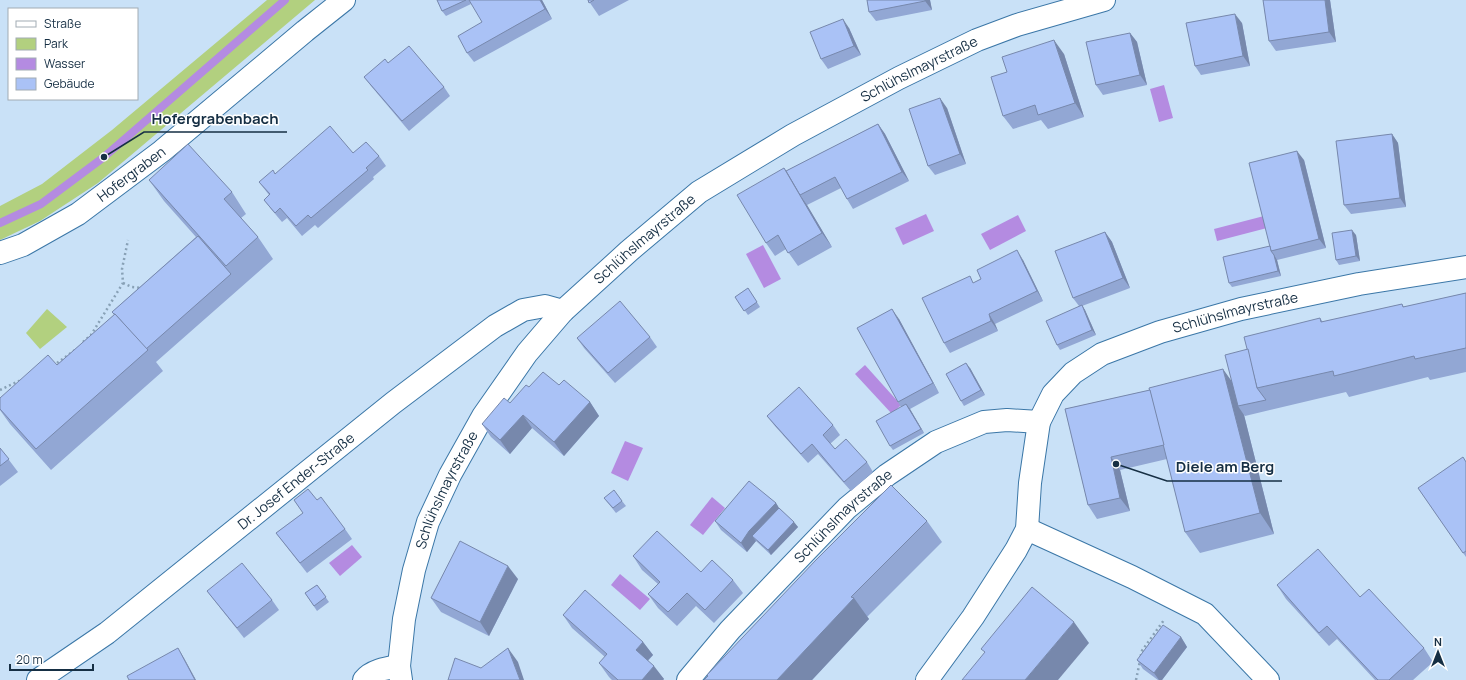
<svg xmlns="http://www.w3.org/2000/svg" width="1466" height="680" font-family="Manrope,sans-serif">
<style>
.green{fill:#b2d07f}
.water{fill:#b48be1}
.lines{fill:none;stroke-linecap:round;stroke-linejoin:round}
.stream{stroke:#b48be1;stroke-width:8}
.minor-casing{stroke:#3b77a7;stroke-width:24}
.path{stroke:#88a1b6;stroke-width:2.5;stroke-dasharray:2 3;stroke-linecap:butt}
.minor{stroke:#fff;stroke-width:22}
.wall{fill:#92a7d4}
.shaded-wall{fill:#7788ac}
.building{fill:#aac2f6;stroke:#7788ac}
.labels{text-anchor:middle;stroke-width:3;stroke-linejoin:round;paint-order:stroke}
.street-label{font-size:14px;fill:#162f44;stroke:#fff}
.leader{fill:none;stroke:#162f44;stroke-width:1.5}
.callout-dot{fill:#162f44;stroke:#fff;stroke-width:1.5}
.callout-label{font-size:15px;text-anchor:middle;font-weight:bold;fill:#162f44;stroke:#fff;stroke-width:3;stroke-linejoin:round;paint-order:stroke}
</style>
<rect width="100%" height="100%" fill="#c9e1f7"/>
<g class="green">
<path d="M267,0H315L98,183L40,221L0,240V206L42,184L112,130Z"/>
<path d="M47,309L67,327L40,349L26,333Z"/>
</g>
<g class="water">
<path d="M1164,85L1173,118L1159,122L1150,89Z"/>
<path d="M926,214L934,231L903,245L895,228Z"/>
<path d="M1018,215L1026,231L990,250L981,234Z"/>
<path d="M1264,216L1267,228L1217,241L1214,229Z"/>
<path d="M763,245L781,279L764,288L746,254Z"/>
<path d="M865,365L901,405L892,414L855,374Z"/>
<path d="M625,441L643,448L628,481L611,473Z"/>
<path d="M712,497L725,508L703,535L690,525Z"/>
<path d="M352,545L362,557L340,576L329,563Z"/>
<path d="M620,574L650,599L640,610L611,585Z"/>
</g>
<g class="lines">
<path class="stream" d="M0,223L41,204L104,157L285,0"/>
<g class="minor-casing">
<g id="minor">
<path id="s1" d="M0,253L23,245L78,214L162,151L305,31L344,0"/>
<path d="M1027,529L1132,577L1205,614L1268,680"/>
<path id="s2" d="M38,680L107,633L393,403L495,326L523,310L545,306L563,311"/>
<path d="M364,680C372,670 387,668 399,666"/>
<path id="s3" d="M401,680L399,666L404,619L414,570L428,522L450,475L483,416L527,353L563,311L629,251L699,192L793,135L899,78L977,40L1017,25L1104,0"/>
<path id="s4" d="M688,680L730,630L847,508L887,475L936,442L984,422L1007,420L1039,422"/>
<path id="s5" d="M927,680L973,617L1016,550L1027,529L1030,483L1039,422L1053,394L1073,373L1102,354L1160,332L1241,309L1359,284L1466,267"/>
</g>
</g>
<g class="path">
<path d="M123,283L132,287L142,288"/>
<path d="M83,342L91,335L123,283L122,269L128,240"/>
<path d="M53,366L75,350"/>
<path d="M0,390L21,380"/>
<path d="M1141,656V652L1164,620"/>
<path d="M1136,680L1140,661"/>
</g>
<use href="#minor" class="minor"/>
</g>
<g class="wall">
<path d="M437,0H469L471,4L446,16L442,11Z"/>
<path d="M542,0L552,19L474,62L467,53Z"/>
<path d="M588,0H629L599,16Z"/>
<path d="M867,0H930L932,10L876,21L869,12Z"/>
<path d="M1263,0H1330L1336,42L1276,51L1269,41Z"/>
<path d="M1242,23L1250,66L1201,75L1195,66Z"/>
<path d="M849,28L861,55L828,69L821,59Z"/>
<path d="M1130,33L1137,42L1147,85L1103,95L1096,85Z"/>
<path d="M1064,54L1084,117L1048,129L1041,120L1013,129L1003,116Z"/>
<path d="M388,63L444,87L450,96L409,131L371,86L364,77Z"/>
<path d="M947,108L966,164L935,175L928,166Z"/>
<path d="M878,124L885,134L909,181L853,209L847,199L841,188L807,205L832,247L798,266L786,249L775,256L766,243L784,168L786,171Z"/>
<path d="M1392,134L1398,143L1406,207L1351,214L1344,205Z"/>
<path d="M353,153L379,156L386,166L373,177L374,179L318,228L315,225L302,236L287,218L282,222L271,209L264,200L269,195L259,182Z"/>
<path d="M1304,160L1326,248L1277,260L1281,276L1232,287L1229,283L1270,246Z"/>
<path d="M149,180L232,192L246,214L241,218L258,237L273,259L156,362L163,371L51,470L10,424L0,410V398L57,365L114,315L112,312L196,237L164,201Z"/>
<path d="M1105,232L1112,242L1130,288L1082,306L1085,310L1096,335L1060,350L1057,345L1079,306L1073,298Z"/>
<path d="M1356,235L1360,261L1339,265L1336,260Z"/>
<path d="M1023,260L1043,301L995,324L998,331L950,353L944,343L975,282Z"/>
<path d="M748,288L760,307L748,315L735,297Z"/>
<path d="M1466,293V372L1430,380L1428,377L1349,397L1346,392L1245,416L1244,415L1274,534L1200,553L1185,532L1167,459L1120,470L1130,511L1097,519L1088,505L1065,409L1150,390L1232,381L1248,349L1320,318L1323,322L1402,304L1404,307Z"/>
<path d="M899,319L939,393L910,409L924,433L893,450L890,446L901,407L898,402Z"/>
<path d="M650,337L657,347L615,383L584,348L577,338Z"/>
<path d="M970,368L985,395L964,406L961,401Z"/>
<path d="M559,385L590,402L599,416L564,456L532,428L510,454L491,437L482,424L510,403L529,387Z"/>
<path d="M767,416L833,425L840,435L830,444L835,449L867,462L873,472L851,491L818,454L808,463L774,425Z"/>
<path d="M0,448L18,472L0,486Z"/>
<path d="M1466,462V557L1418,488Z"/>
<path d="M604,498L622,501L626,506L616,513Z"/>
<path d="M294,500H317L345,529L352,539L307,573L276,533L303,513Z"/>
<path d="M776,503L779,508L798,527L771,555L756,541L747,552L721,530L715,521Z"/>
<path d="M927,521L942,542L867,617L869,619L812,680H704L708,676L707,675Z"/>
<path d="M633,556L733,580L743,593L714,623L696,606L677,626L658,608L648,594L658,584L642,570Z"/>
<path d="M518,579L489,636L441,612L431,598Z"/>
<path d="M317,585L329,602L317,611L305,593Z"/>
<path d="M1277,585L1360,597L1424,648L1433,662L1413,680H1375L1337,639L1329,646L1286,599Z"/>
<path d="M207,591L272,600L279,610L244,638L214,600Z"/>
<path d="M563,615L643,642L653,655L648,661L664,679L663,680H612L609,677L599,663L605,657L572,628Z"/>
<path d="M1181,637L1187,647L1162,680H1158L1143,669L1137,660Z"/>
</g>
<g class="shaded-wall">
<path d="M540,0H542L552,19L545,9Z"/>
<path d="M925,0H930L932,10L925,1Z"/>
<path d="M1325,0H1330L1336,42L1329,32Z"/>
<path d="M1235,14L1242,23L1250,66L1243,56Z"/>
<path d="M843,19L849,28L861,55L854,46Z"/>
<path d="M1130,33L1137,42L1147,85L1140,75Z"/>
<path d="M1054,40L1064,54L1084,117L1075,103Z"/>
<path d="M940,98L947,108L966,164L960,154Z"/>
<path d="M878,124L885,134L909,181L902,172Z"/>
<path d="M1392,134L1398,143L1406,207L1400,198Z"/>
<path d="M1297,151L1304,160L1326,248L1319,239Z"/>
<path d="M784,168L793,181L800,195L807,205L832,247L822,233Z"/>
<path d="M1352,230L1356,235L1360,261L1356,256Z"/>
<path d="M1105,232L1112,242L1130,288L1123,278Z"/>
<path d="M1017,250L1023,260L1043,301L1037,291Z"/>
<path d="M1274,255L1277,260L1281,276L1278,271Z"/>
<path d="M1082,305L1085,310L1096,335L1092,330Z"/>
<path d="M892,309L899,319L939,393L933,383Z"/>
<path d="M989,314L995,324L998,331L991,321Z"/>
<path d="M966,363L970,368L985,395L981,390Z"/>
<path d="M1223,369L1238,390V406L1244,415L1274,534L1260,513Z"/>
<path d="M590,402L599,416L564,456L554,442Z"/>
<path d="M906,404L910,409L924,433L921,429Z"/>
<path d="M523,415L532,428L510,454L500,440Z"/>
<path d="M1111,457L1120,470L1130,511L1120,498Z"/>
<path d="M776,503L782,513L752,536L756,541L747,552L741,543L749,531Z"/>
<path d="M794,522L798,527L771,555L768,550Z"/>
<path d="M508,566L518,579L489,636L480,622Z"/>
<path d="M854,598L869,619L812,680H777Z"/>
<path d="M1074,622L1089,643L1058,680H1025Z"/>
<path d="M1181,637L1187,647L1162,680H1159L1154,673Z"/>
<path d="M643,642L653,655L645,663L636,650Z"/>
<path d="M178,648L184,658L196,680H195Z"/>
<path d="M508,648L518,662L524,680H520Z"/>
<path d="M654,666L664,679L663,680H642Z"/>
</g>
<g class="building">
<path d="M437,0H466L442,11Z"/>
<path d="M469,0H540L545,9L467,53L458,36L482,22Z"/>
<path d="M588,0H594L589,3Z"/>
<path d="M867,0H925V1L869,12Z"/>
<path d="M1263,0H1325L1329,32L1269,41Z"/>
<path d="M1235,14L1243,56L1195,66L1186,23Z"/>
<path d="M843,19L854,46L821,59L810,32Z"/>
<path d="M1130,33L1140,75L1096,85L1086,42Z"/>
<path d="M1054,40L1075,103L1038,115L1035,105L1003,116L991,77L1007,72L1002,57Z"/>
<path d="M409,46L444,87L402,121L364,77L385,59L388,63Z"/>
<path d="M940,98L960,154L928,166L909,109Z"/>
<path d="M878,124L902,172L847,199L835,177L800,195L786,171L823,152Z"/>
<path d="M330,126L353,153L366,142L379,156L366,168L368,170L311,218L308,215L296,226L280,208L275,213L264,200L270,194L259,182L273,170L275,174Z"/>
<path d="M1392,134L1400,198L1344,205L1336,141Z"/>
<path d="M188,144L232,192L224,199L258,237L226,266L149,180Z"/>
<path d="M1297,151L1319,239L1271,251L1249,163Z"/>
<path d="M784,168L822,233L788,253L778,235L766,243L737,195Z"/>
<path d="M1352,230L1356,256L1336,260L1332,233Z"/>
<path d="M1105,232L1123,278L1073,298L1055,251Z"/>
<path d="M198,236L231,274L146,349L115,314H114L112,312Z"/>
<path d="M1270,246L1271,251L1274,255L1278,271L1229,283L1223,257Z"/>
<path d="M1017,250L1037,291L989,314L991,321L944,343L922,298L970,276L973,283L981,279L977,270Z"/>
<path d="M748,288L757,302L744,311L735,297Z"/>
<path d="M1466,293V348L1415,359L1414,356L1334,376L1333,371L1257,388L1244,337L1320,318L1321,322L1402,304L1403,307Z"/>
<path d="M620,301L650,337L608,373L577,338Z"/>
<path d="M1082,305L1092,330L1057,345L1046,321Z"/>
<path d="M892,309L933,383L898,402L857,328Z"/>
<path d="M115,314L148,350L36,449L0,409V398L48,355L57,365Z"/>
<path d="M1248,349L1257,388L1266,400L1238,406L1225,355Z"/>
<path d="M966,363L981,390L961,401L946,374Z"/>
<path d="M1223,369L1260,513L1185,532L1149,388Z"/>
<path d="M543,372L559,385L564,380L590,402L554,442L523,415L500,440L482,424L504,398L510,403L526,385L529,387Z"/>
<path d="M799,387L833,425L823,435L835,449L846,439L867,462L844,482L812,444L801,454L767,416Z"/>
<path d="M1150,390L1164,445L1111,457L1120,498L1088,505L1065,409Z"/>
<path d="M906,404L921,429L890,446L876,421Z"/>
<path d="M0,448L9,459L0,466Z"/>
<path d="M1463,457L1466,462V551L1463,553L1418,488Z"/>
<path d="M749,481L776,503L749,531L741,543L715,521Z"/>
<path d="M891,485L927,521L851,597L854,598L777,680H704L708,676L707,675L815,561Z"/>
<path d="M308,489L317,500L321,497L345,529L300,563L276,533L303,513L294,500Z"/>
<path d="M614,490L622,501L613,508L604,498Z"/>
<path d="M779,508L794,522L768,550L752,536Z"/>
<path d="M657,531L701,572L712,560L733,580L705,610L687,593L668,612L648,594L660,582L633,556Z"/>
<path d="M460,541L508,566L480,622L431,598Z"/>
<path d="M1318,549L1360,597L1369,589L1424,648L1389,680H1378L1327,626L1319,633L1277,585Z"/>
<path d="M242,563L272,600L237,628L207,591Z"/>
<path d="M317,585L326,597L314,606L305,593Z"/>
<path d="M1032,587L1074,622L1025,680H962L985,652L981,649Z"/>
<path d="M585,590L643,642L636,650L654,666L642,680H618L599,663L607,654L563,615Z"/>
<path d="M1163,625L1181,637L1154,673L1137,660Z"/>
<path d="M178,648L195,680H129L127,676Z"/>
<path d="M508,648L520,680H448L455,658L481,668Z"/>
</g>
<g class="labels">
<g class="street-label">
<text dy="5" stroke="none"><textPath href="#s3" startOffset="846">Schlühslmayrstraße</textPath></text>
<text dy="5" stroke="none"><textPath href="#s1" startOffset="154">Hofergraben</textPath></text>
<text dy="5" stroke="none"><textPath href="#s3" startOffset="522">Schlühslmayrstraße</textPath></text>
<text dy="5" stroke="none"><textPath href="#s5" startOffset="524">Schlühslmayrstraße</textPath></text>
<text dy="5" stroke="none"><textPath href="#s2" startOffset="326">Dr. Josef Ender-Straße</textPath></text>
<text dy="5" stroke="none"><textPath href="#s3" startOffset="198">Schlühslmayrstraße</textPath></text>
<text dy="5" stroke="none"><textPath href="#s4" startOffset="226">Schlühslmayrstraße</textPath></text>
</g>
</g>
<path class="leader" d="M104 157L144 132H287M1116 464L1167 481H1282"/>
<g class="callout-dot">
<circle cx="104" cy="157" r="4"/>
<circle cx="1116" cy="464" r="4"/>
</g>
<g class="callout-label">
<text x="215" y="124">Hofergrabenbach</text>
<text x="1225" y="472">Diele am Berg</text>
</g>
<rect x="8" y="8" width="130" height="92" fill="#ffffff" stroke="#a2acb4"/>
<rect x="16" y="21" width="20" height="6" fill="#ffffff" stroke="#a2acb4"/>
<text x="44" y="28" font-size="12" fill="#162f44">Straße</text>
<rect x="16" y="38" width="20" height="12" fill="#b2d07f" stroke="#a2acb4"/>
<text x="44" y="48" font-size="12" fill="#162f44">Park</text>
<rect x="16" y="58" width="20" height="12" fill="#b48be1" stroke="#a2acb4"/>
<text x="44" y="68" font-size="12" fill="#162f44">Wasser</text>
<rect x="16" y="78" width="20" height="12" fill="#aac2f6" stroke="#a2acb4"/>
<text x="44" y="88" font-size="12" fill="#162f44">Gebäude</text>
<g transform="translate(1438 652)" stroke="#ffffff" stroke-width="3" paint-order="stroke">
<path d="M0-3L7 15L0 10L-7 15Z" fill="#162f44"/>
<text y="-6" font-size="11" font-weight="bold" text-anchor="middle" fill="#162f44">N</text>
</g>
<path d="M10 664v6h83v-6" fill="none" stroke="#162f44" stroke-width="2"/>
<text x="16" y="664" font-size="12" fill="#162f44" stroke="#ffffff" stroke-width="3" paint-order="stroke">20 m</text>
</svg>
